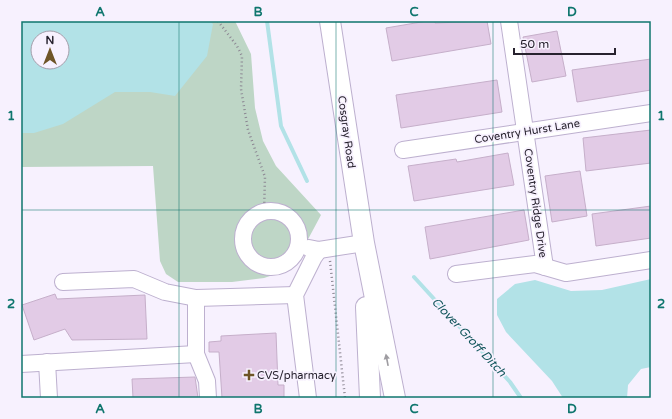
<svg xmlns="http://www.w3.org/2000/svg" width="672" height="419" font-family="'Varela Round',sans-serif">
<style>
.green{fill:#bed6c6;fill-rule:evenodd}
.water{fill:#b2e2e7;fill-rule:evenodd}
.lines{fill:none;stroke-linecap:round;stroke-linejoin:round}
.stream{stroke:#b2e2e7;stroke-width:4}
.building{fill:#e2cbe6;stroke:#c6afca}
.minor-casing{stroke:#bdb0cf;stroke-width:18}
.major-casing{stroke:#bdb0cf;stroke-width:22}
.path{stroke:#8c8793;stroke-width:2.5;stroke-dasharray:1 3;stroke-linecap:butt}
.minor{stroke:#fff;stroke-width:16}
.major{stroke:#fff;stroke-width:20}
.oneway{fill:#9e9ca1}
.grid{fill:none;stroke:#0f766e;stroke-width:1;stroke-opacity:0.55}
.poi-dot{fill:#6f5527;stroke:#f7f1fe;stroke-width:1.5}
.labels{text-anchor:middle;stroke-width:3.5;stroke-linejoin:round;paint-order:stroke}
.street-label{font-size:11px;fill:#27222e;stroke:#f7f1fe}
.poi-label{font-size:11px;fill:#27222e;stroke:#f7f1fe;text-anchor:start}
.water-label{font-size:12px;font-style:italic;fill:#12565c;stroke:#f7f1fe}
.neatline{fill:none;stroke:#0f766e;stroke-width:1.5}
.grid-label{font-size:13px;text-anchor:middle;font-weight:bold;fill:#0f766e}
</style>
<rect width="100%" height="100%" fill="#f7f1fe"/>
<path class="green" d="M21,21H235L251,54L255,108L263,141L276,166L321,215L298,258L288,270L264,278L232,282H178L166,274L160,261L153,166L21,167ZM38,38H62V62H38Z"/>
<g class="water">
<path d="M21,21H210L213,24L207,56L175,96L150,92H115L63,124L34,133H21ZM38,38H62V62H38Z"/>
<path d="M651,279V367L641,369L628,385L627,398H563L552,381L506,332L497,315V299L515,284L535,280L571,291L602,290Z"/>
</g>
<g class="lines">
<g class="stream">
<path d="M267,21L281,126L307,181"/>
<path d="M414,277L510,382L521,398"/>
</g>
</g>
<g class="building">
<path d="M427,21H435V23L487,21L491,44L392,61L386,28Z"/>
<path d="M557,31L566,76L532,82L523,37Z"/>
<path d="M651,59V90L577,102L572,70Z"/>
<path d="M497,80L502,112L401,128L396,95Z"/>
<path d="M651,130V163L586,171L583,138Z"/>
<path d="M508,153L514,185L414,201L408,166L456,159L457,162Z"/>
<path d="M580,171L587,216L552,222L545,176Z"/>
<path d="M651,206V238L596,246L592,214Z"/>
<path d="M524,210L529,240L430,259L425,227Z"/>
<path d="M55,294L57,299L145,295L147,339L72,340L65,329L34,340L22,305Z"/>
<path d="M276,333L278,385H284V398H222L219,352H209V342L221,341V336Z"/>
<path d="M195,377L198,398H133L132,379Z"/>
</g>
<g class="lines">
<g class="minor-casing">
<g id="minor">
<path d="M509,21L545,267"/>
<path d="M403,150L651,113"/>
<circle cx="271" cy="239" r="28"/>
<path d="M309,248L319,250L364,243"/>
<path d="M456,274L535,264L566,273L651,260"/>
<path d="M63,282L134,279L165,292L196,298L295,295"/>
<path d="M196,298V354L207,381L208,398"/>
<path d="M47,362L49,398"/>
<path d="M21,364L196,354"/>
<path d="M308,398L295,295L314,257L319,250"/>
</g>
</g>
<g class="major-casing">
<g id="major">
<path d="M330,21L364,243L395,398"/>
<path d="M366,307L370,398"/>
</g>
</g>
<g class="path">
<path d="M218,21L237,46L242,56L241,89L248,130L265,177L264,212"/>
<path d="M330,261L345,398"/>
</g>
<use href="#minor" class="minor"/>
<use href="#major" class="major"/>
</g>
<defs><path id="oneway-solid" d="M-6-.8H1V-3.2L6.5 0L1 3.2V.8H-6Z"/></defs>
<use class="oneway" href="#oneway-solid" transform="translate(387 360) rotate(-101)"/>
<path class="grid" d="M179,21V398M336,21V398M493,21V398M21,210H651"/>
<path class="poi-dot" d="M247 369h4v4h4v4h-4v4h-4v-4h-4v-4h4z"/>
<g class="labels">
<g class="street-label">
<text transform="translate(527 131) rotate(-9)" y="4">Coventry Hurst Lane</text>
<text transform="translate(347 132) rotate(82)" y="4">Cosgray Road</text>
<text transform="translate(536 203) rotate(82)" y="4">Coventry Ridge Drive</text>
</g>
<g class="poi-label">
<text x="257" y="379">CVS/pharmacy</text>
</g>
<g class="water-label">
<text transform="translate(469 337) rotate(47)" y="4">Clover Groff Ditch</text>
</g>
</g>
<rect width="672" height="419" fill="none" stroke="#f7f1fe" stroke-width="44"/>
<g transform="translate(50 50)"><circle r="19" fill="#f7f1fe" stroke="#a49eab"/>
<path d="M0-3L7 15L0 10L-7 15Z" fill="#6f5527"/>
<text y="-6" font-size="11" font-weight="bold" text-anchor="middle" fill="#27222e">N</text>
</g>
<path d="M514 48v6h101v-6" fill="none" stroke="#27222e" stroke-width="2"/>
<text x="520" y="48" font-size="12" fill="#27222e" stroke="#f7f1fe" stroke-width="3" paint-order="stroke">50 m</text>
<rect x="22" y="22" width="628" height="375" class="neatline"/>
<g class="grid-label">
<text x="100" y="16">A</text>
<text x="258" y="16">B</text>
<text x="414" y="16">C</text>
<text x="572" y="16">D</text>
<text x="11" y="120">1</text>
<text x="661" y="120">1</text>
<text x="11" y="308">2</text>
<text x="661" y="308">2</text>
<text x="100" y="413">A</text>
<text x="258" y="413">B</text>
<text x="414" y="413">C</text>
<text x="572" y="413">D</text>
</g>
</svg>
